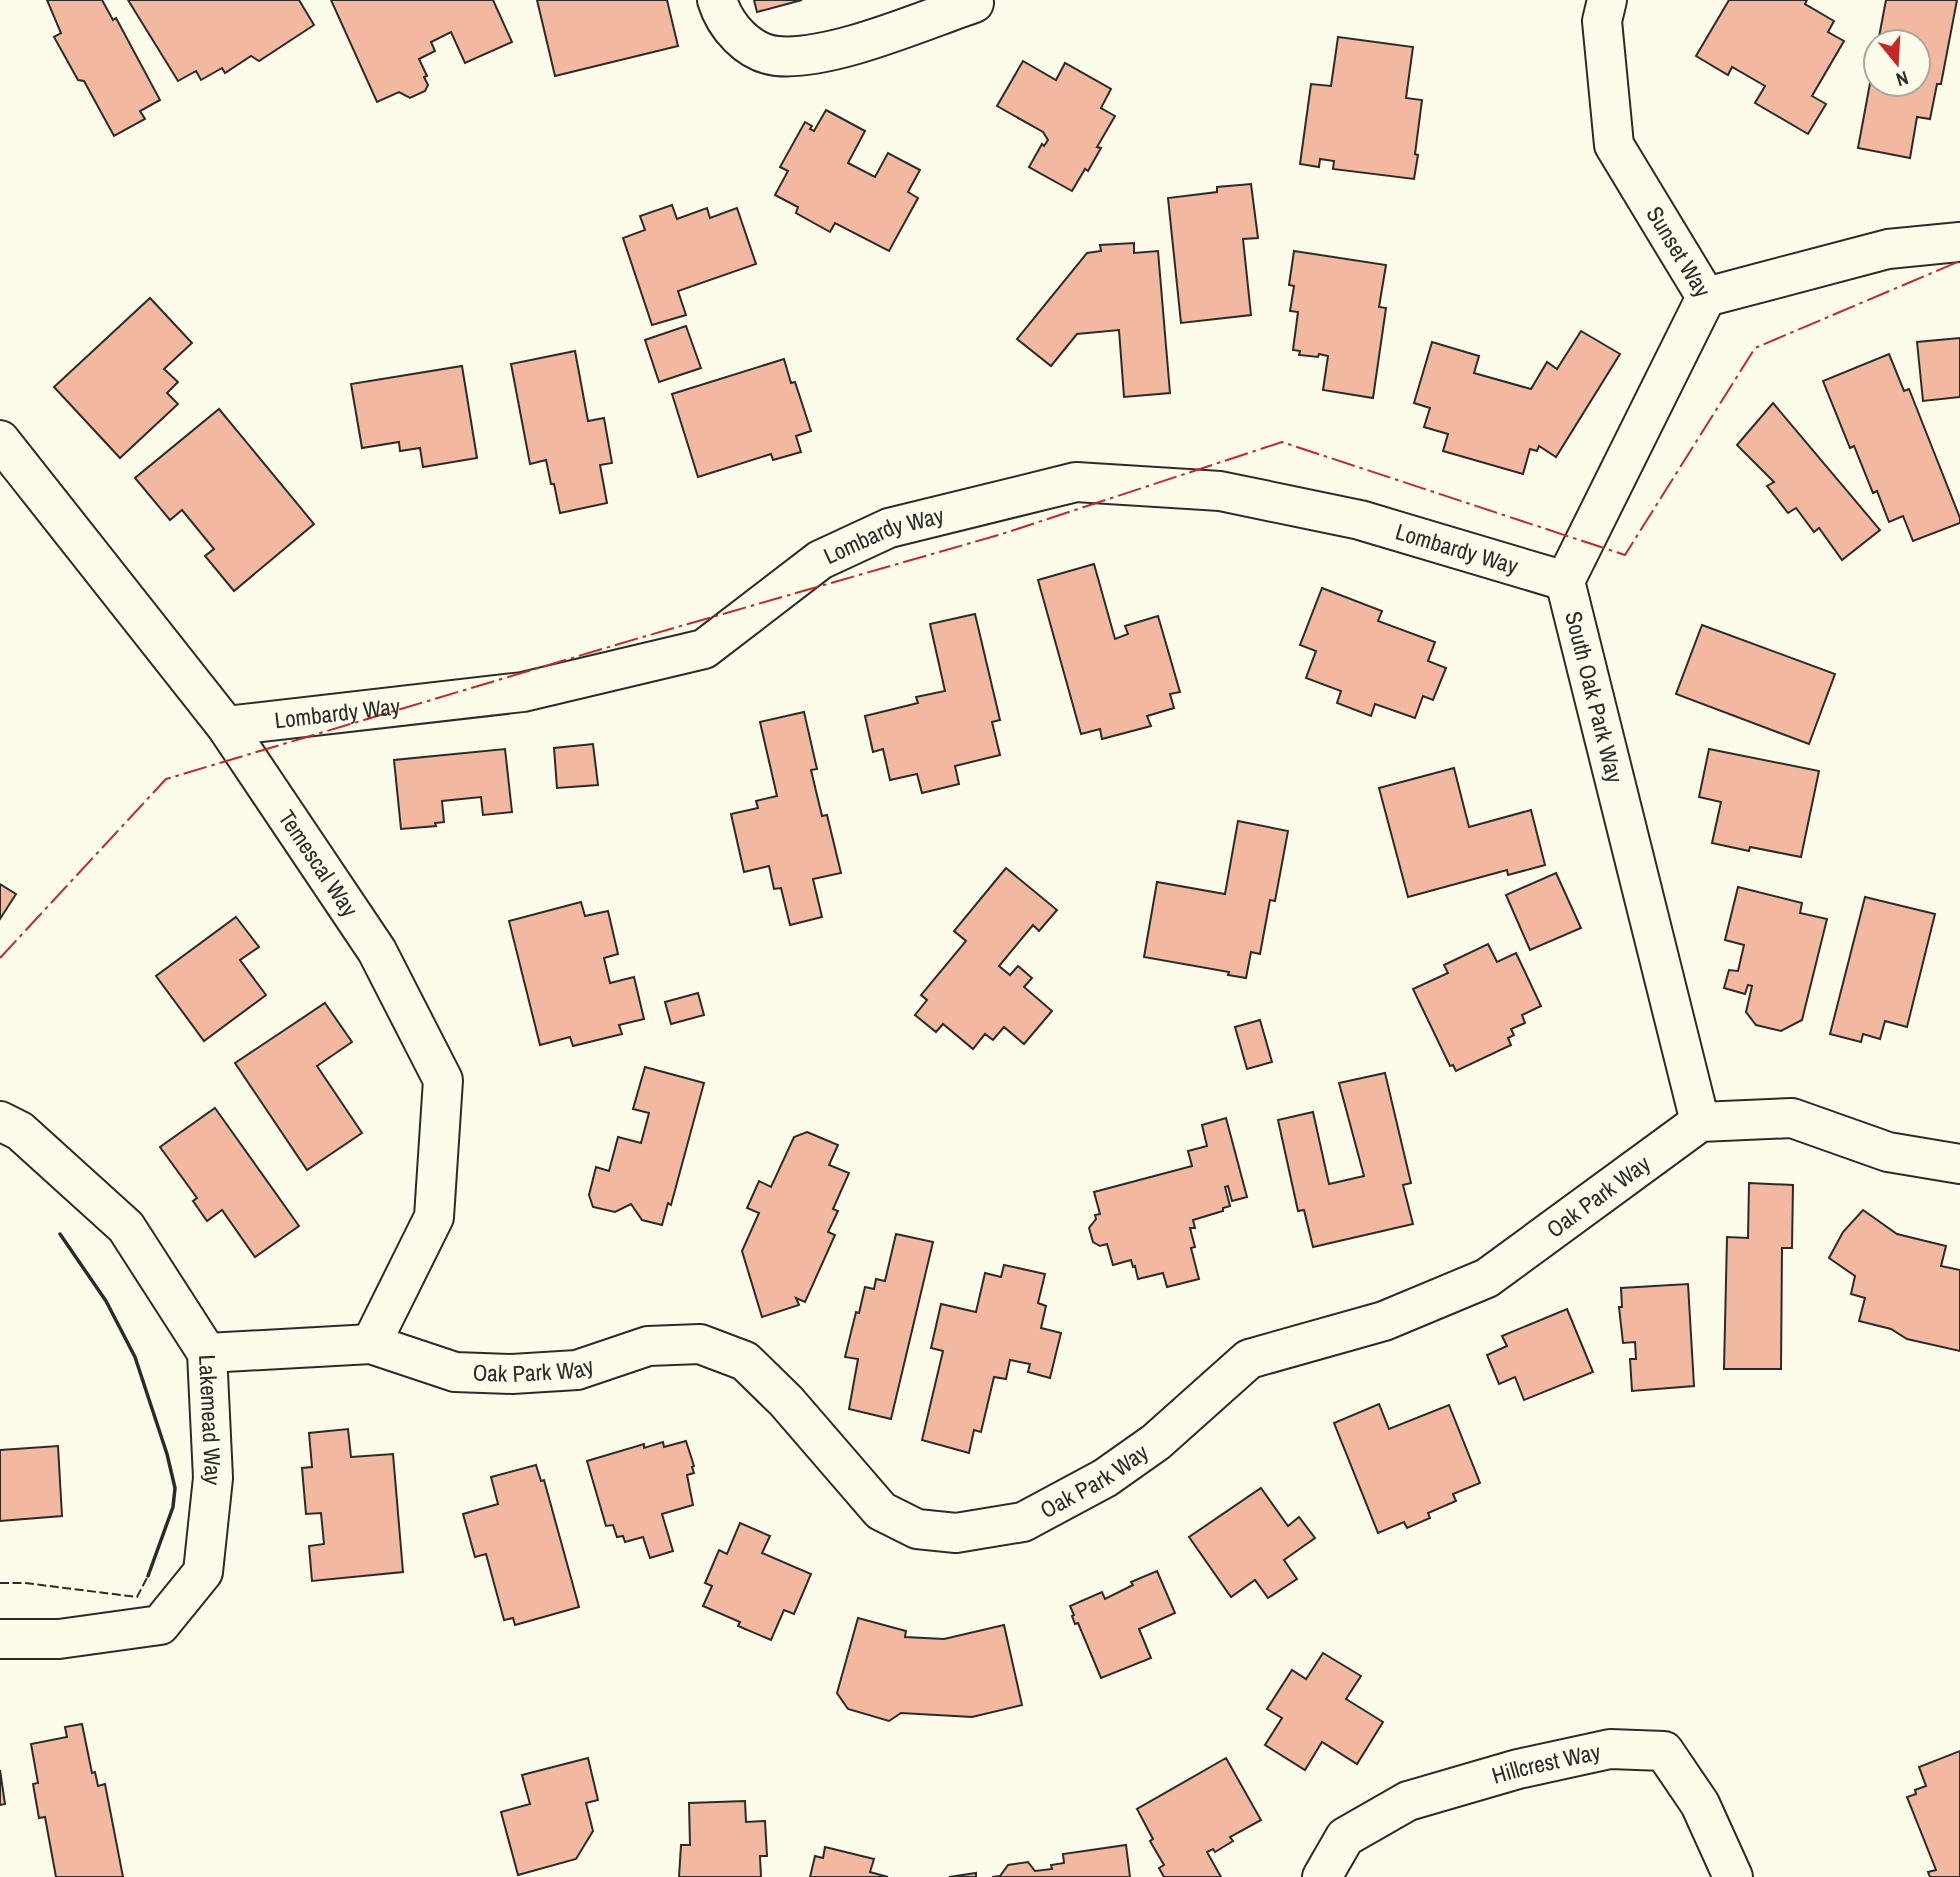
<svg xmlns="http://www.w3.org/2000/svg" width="1960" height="1877" font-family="'Archivo Narrow',sans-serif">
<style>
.building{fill:#f2b8a0;stroke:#2b2b2b;stroke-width:2}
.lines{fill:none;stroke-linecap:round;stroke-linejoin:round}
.minor-casing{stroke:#2b2b2b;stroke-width:42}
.minor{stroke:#fdfbea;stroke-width:38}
.fence{stroke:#2b2b2b;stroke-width:2;stroke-dasharray:9 3.5;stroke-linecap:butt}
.wall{stroke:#2b2b2b;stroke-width:3.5}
.power{stroke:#c62828;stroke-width:2;stroke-dasharray:24 5 3.5 5;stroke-linecap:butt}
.labels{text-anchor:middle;stroke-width:5;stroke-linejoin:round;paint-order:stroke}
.street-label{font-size:23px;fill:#2b2b2b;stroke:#fdfbea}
</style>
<rect width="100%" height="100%" fill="#fdfbea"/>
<g class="building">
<path d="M47,0H102L113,20L116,18L160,100L140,111L145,119L114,136L84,81L78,80L54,37L61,33Z"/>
<path d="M128,0H299L314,25L259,61L251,56L225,73L222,68L201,80L196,71L178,81Z"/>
<path d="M331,0H493L512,42L465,63L451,32L431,42L435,51L419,59L427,76L424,77L428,85L425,91L410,98L399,92L377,102Z"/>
<path d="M537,0H667L678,46L555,76Z"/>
<path d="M754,0H802L757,12Z"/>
<path d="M1729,0H1807L1805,4L1834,21L1828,32L1844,41L1812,96L1826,104L1808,134L1755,103L1765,86L1732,67L1728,75L1696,56Z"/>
<path d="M1886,0H1957L1941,84H1937L1930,119L1917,117L1910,158L1858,148L1876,51V84H1918V42H1878Z"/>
<path d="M1338,37L1413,47L1406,98L1422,100L1415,154L1418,155L1414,179L1333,169L1334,161L1320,159L1319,167L1300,164L1311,84L1331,86Z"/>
<path d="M1023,61L1056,80L1065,63L1111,89L1101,108L1115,116L1097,147L1101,148L1088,171L1085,169L1072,191L1029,167L1042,144L1044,146L1048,140L1043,132L997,106Z"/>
<path d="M826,110L865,131L848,163L875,177L888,153L920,170L908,192L918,198L889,251L835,223L830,232L796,213L798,207L775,195L788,171L780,167L805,122L812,126L810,129L814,131Z"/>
<path d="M1251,184L1258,238L1243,239L1251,315L1181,323L1168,198L1217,192V187Z"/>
<path d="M672,205L677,219L707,208L710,218L737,208L756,264L678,291L686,315L652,325L623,238L645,230L640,216Z"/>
<path d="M1134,243V253L1158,251L1170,393L1124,397L1119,330L1077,334L1051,366L1017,339L1087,253L1101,251L1100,245Z"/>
<path d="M1294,251L1386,265L1379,307L1386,308L1373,398L1323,390L1328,356L1319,354L1318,357L1299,355L1300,351L1293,350L1298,312L1290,311L1294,286L1289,285Z"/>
<path d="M150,298L192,343L164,369L178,382L167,393L178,404L120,458L54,387Z"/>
<path d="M686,326L701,368L659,382L645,340Z"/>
<path d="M1581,331L1620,354L1556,457L1539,446L1537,451L1530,449L1523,474L1443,451L1448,434L1424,427L1430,408L1414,403L1432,342L1479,356L1474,373L1531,389L1547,362L1557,369Z"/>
<path d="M1960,338V397L1923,401L1917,342Z"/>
<path d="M575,351L588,421L604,418L612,463L600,465L607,503L560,513L554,484H551L546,460L530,464L511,364Z"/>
<path d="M1889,354L1904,391L1909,389L1960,518V523L1913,541L1903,516L1889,522L1877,491L1873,493L1854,446L1850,448L1823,381Z"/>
<path d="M784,359L791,383L795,382L811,431L796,436L801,452L773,460L771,454L698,477L672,394Z"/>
<path d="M462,366L477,458L423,467L420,448L400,451L399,442L362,448L351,384Z"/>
<path d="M1773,403L1880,530L1842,560L1819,528L1814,532L1796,508L1788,513L1767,486L1774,482L1737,445Z"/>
<path d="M219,409L314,524L234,591L205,556L214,549L182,510L170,520L135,478Z"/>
<path d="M1094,564L1115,639L1128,634L1125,626L1158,616L1180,692L1170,694L1174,708L1147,716L1151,726L1102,739L1100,729L1081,734L1038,580Z"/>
<path d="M1322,588L1382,611L1378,621L1435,642L1428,661L1446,668L1433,700L1423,696L1415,718L1375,704L1371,716L1337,703L1341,691L1306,678L1316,651L1300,645Z"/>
<path d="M975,614L1000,720L992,722L1000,755L955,766L959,784L922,793L917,774L890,780L883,749L873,752L865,716L918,703L916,697L945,691L930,624Z"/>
<path d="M1702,625L1835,674L1809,744L1676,694Z"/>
<path d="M804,712L817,769L811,770L822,816L827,815L841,873L813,879L822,917L790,925L781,888L774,889L769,866L744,872L731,814L758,808L756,801L777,796L760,722Z"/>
<path d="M593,744L598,785L557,788L554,748Z"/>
<path d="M505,749L512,812L483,815L481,797L442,801L444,822L435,823L436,826L401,829L394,760Z"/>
<path d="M1709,749L1819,771L1801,857L1750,847L1749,851L1712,843L1721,802L1699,797Z"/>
<path d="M1454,768L1469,827L1531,810L1545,865L1508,875L1507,870L1408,897L1379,788Z"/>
<path d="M1238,821L1288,831L1275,901L1270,900L1260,954L1251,952L1246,978L1228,975L1229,972L1144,957L1157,882L1225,894Z"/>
<path d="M1006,868L1057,910L1039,931L1033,925L999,966L1010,975L1018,966L1032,978L1024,987L1052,1011L1024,1044L1004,1027L993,1040L985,1034L973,1049L943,1024L936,1032L915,1015L927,1000L921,995L966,941L954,931Z"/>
<path d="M1556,873L1581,928L1530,950L1506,895Z"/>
<path d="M0,884L16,894L0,919Z"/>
<path d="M1738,887L1802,903L1800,913L1827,919L1802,1020L1781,1031L1756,1025L1746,1012L1752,986L1748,985L1745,994L1724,988L1729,970L1738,971L1744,945L1725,940Z"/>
<path d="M1865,897L1935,914L1907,1027L1885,1021L1880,1039L1863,1034L1861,1042L1830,1034Z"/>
<path d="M581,902L585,916L608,911L618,954L604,958L610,983L634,977L644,1019L619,1025L622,1034L573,1046L570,1037L540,1045L509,921Z"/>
<path d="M236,917L259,947L240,960L266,995L204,1041L156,976Z"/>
<path d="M1488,944L1497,962L1516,953L1541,1006L1522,1015L1525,1023L1511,1029L1514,1035L1508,1038L1511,1045L1456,1071L1453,1065L1450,1066L1413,989L1448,973L1444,965Z"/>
<path d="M698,993L704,1015L671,1024L665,1002Z"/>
<path d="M325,1003L352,1042L317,1066L362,1133L307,1170L235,1063Z"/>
<path d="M1260,1020L1272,1062L1247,1069L1235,1027Z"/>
<path d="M645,1067L704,1083L671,1205L668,1203L662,1225L642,1220L631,1204L615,1212L593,1207L589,1195L596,1167L609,1171L618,1137L641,1143L649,1113L633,1109Z"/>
<path d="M1385,1073L1411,1183L1403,1185L1413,1224L1313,1247L1304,1210L1298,1211L1278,1120L1313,1112L1329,1184L1364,1176L1339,1083Z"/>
<path d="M215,1108L299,1226L255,1257L222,1210L207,1221L193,1201L197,1198L160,1147Z"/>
<path d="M1226,1118L1247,1197L1232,1201L1228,1186L1225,1187L1230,1206L1223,1208V1211L1193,1220L1195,1228H1190L1195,1247L1191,1248L1199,1279L1167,1287L1163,1273L1138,1279L1135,1266L1133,1267L1131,1260L1113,1265L1107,1244L1100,1246L1093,1242L1089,1228L1096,1219L1095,1215L1100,1214L1094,1192L1192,1166L1188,1151L1207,1146L1202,1125Z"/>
<path d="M807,1132L838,1145L829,1165L849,1173L833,1209L838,1211L828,1232L835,1235L805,1302L796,1298L799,1305L762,1317L742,1251L759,1213L747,1208L759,1181L771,1187L794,1137Z"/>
<path d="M1749,1183L1793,1185L1792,1248H1782L1781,1369H1724L1727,1237L1748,1238Z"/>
<path d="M1863,1210L1897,1234L1946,1246L1941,1266L1960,1270V1351L1907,1339L1891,1329L1859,1321L1865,1298L1851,1294L1855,1276L1829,1258L1843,1232Z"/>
<path d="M896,1234L933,1242L891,1419L849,1409L858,1359L845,1357L856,1312L859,1313L865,1287L874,1289L876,1279L885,1281Z"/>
<path d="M1004,1265L1045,1274L1038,1303L1046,1306L1041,1328L1061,1333L1050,1378L1028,1372L1030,1364L1010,1360L1006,1379L994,1377L981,1432L974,1430L969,1453L922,1440L943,1351L931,1348L941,1304L976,1312L985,1273L1001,1277Z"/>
<path d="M1688,1284L1694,1386L1632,1391L1630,1359H1636L1635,1342L1623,1343L1619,1307H1622L1621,1288Z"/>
<path d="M1567,1309L1593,1372L1524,1400L1515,1377L1499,1384L1487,1355L1507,1346L1502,1336Z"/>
<path d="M1379,1404L1389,1429L1449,1405L1480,1483L1453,1494L1456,1501L1428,1513L1430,1518L1407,1528L1404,1522L1378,1533L1334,1423Z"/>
<path d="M348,1429L351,1457L393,1454L403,1572L312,1581L309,1546L324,1544L321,1513L306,1514L302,1468L312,1467L309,1433Z"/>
<path d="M686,1441L694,1466L692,1467L694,1473L687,1475L693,1505L662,1514L673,1551L650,1558L643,1537L625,1542L623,1536L617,1537L613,1525L606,1526L587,1461L644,1444V1448L663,1442L664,1447Z"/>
<path d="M58,1446L62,1516L0,1521V1450Z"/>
<path d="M536,1465L541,1481L544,1480L579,1607L515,1625L513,1618L504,1620L486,1554L475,1557L463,1514L498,1504L491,1477Z"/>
<path d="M1261,1488L1288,1526L1299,1517L1315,1538L1284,1560L1297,1579L1268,1598L1255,1580L1231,1597L1189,1537Z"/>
<path d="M740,1523L770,1536L762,1553L811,1574L794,1614L784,1610L771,1640L738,1626L740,1622L703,1606L712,1586L705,1583L719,1550L727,1554Z"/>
<path d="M1157,1571L1175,1613L1139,1629L1151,1658L1101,1678L1078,1623L1075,1624L1072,1616L1074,1615L1070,1606L1102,1592L1105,1599L1133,1585L1131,1582Z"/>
<path d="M858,1618L906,1631L905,1637L944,1639L1004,1625L1022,1705L972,1717L901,1713L889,1721L848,1709L837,1693Z"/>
<path d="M1323,1653L1361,1676L1346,1699L1383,1722L1357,1764L1322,1742L1305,1770L1265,1745L1282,1718L1267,1709L1292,1670L1306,1679Z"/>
<path d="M82,1724L92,1773L95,1772L98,1786L105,1784L123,1877H56L45,1817L39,1818L33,1784L38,1783L31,1744L67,1737L65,1727Z"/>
<path d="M1960,1751V1877H1930L1928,1872L1936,1870L1907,1797L1916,1794L1915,1790L1926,1786L1919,1767Z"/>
<path d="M588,1758L598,1800L586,1803L593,1831L576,1859L518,1875L501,1812L530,1804L522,1775Z"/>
<path d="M1226,1758L1261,1820L1230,1837L1233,1841L1215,1852L1213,1849L1207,1852L1221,1877H1164L1159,1868L1164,1865L1150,1841L1153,1839L1137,1809Z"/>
<path d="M0,1770L5,1804L0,1805Z"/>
<path d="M745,1801L746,1822L765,1821L767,1856H760L761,1877H679L681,1845H690L689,1803Z"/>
<path d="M1126,1845L1130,1877H992L1000,1876L1008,1865L1028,1862L1035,1871L1052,1869L1051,1865L1064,1863L1063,1854Z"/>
<path d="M825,1847L874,1859L870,1872L888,1877H810L815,1856L823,1858Z"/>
<path d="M976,1873V1877H949Z"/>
</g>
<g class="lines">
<g class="minor-casing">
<g id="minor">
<path d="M717,0C725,26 748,53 777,56C831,61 921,21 974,3"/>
<path id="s1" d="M1607,0L1602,21L1614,145L1706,297"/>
<path d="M1706,297L1888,249L1960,242"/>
<path id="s2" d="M0,440L226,726L377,951L443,1080L434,1217L371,1344"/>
<path id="s3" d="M226,726L523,692L704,649L820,560L889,528L1076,482L1220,491L1360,520L1565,581"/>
<path id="s4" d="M0,1121L20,1131L126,1227L207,1353L213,1478L203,1572L160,1625L59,1639H0"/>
<path d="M1700,1122L1565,581L1706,297"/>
<path id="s5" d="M207,1353L371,1344L455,1372L512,1374L577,1370L648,1346L700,1344L745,1361L786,1401L881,1511L917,1529L956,1533L1023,1522L1105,1478L1156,1442L1249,1359L1384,1321L1487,1278L1700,1122L1792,1118L1888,1152L1960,1164"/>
<path id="s6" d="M1322,1877L1345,1837L1408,1801L1518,1769L1610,1749L1664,1751L1700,1804L1733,1877"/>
</g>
</g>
<use href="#minor" class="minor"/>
<path class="fence" d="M0,1583H25L137,1597L148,1576"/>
<path class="wall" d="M60,1234L106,1301L135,1357L167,1454L175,1488L173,1507L148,1576"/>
<path class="power" d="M0,958L166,779L639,638L1002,534L1282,442L1625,555L1755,348L1960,261"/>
</g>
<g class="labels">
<g class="street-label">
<text dy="8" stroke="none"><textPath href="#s1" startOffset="271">Sunset Way</textPath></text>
<text dy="8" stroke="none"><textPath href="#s3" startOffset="700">Lombardy Way</textPath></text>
<text dy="8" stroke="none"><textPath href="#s3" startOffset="1288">Lombardy Way</textPath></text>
<text transform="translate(1594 697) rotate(76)" y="8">South Oak Park Way</text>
<text dy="8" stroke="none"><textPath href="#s3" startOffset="112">Lombardy Way</textPath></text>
<text dy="8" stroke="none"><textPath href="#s2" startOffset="530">Temescal Way</textPath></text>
<text dy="8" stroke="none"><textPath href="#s5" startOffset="1570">Oak Park Way</textPath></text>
<text dy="8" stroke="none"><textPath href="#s5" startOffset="331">Oak Park Way</textPath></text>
<text dy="8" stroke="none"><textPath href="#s4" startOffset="382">Lakemead Way</textPath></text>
<text dy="8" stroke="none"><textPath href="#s5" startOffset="982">Oak Park Way</textPath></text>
<text dy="8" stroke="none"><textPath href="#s6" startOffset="262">Hillcrest Way</textPath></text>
</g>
</g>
<g transform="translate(1897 63) rotate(162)"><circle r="33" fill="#fdfbea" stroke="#a9a89e" stroke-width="2"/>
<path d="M0-5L12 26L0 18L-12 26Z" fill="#c62828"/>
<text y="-10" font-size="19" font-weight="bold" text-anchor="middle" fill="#2b2b2b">N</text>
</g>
</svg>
